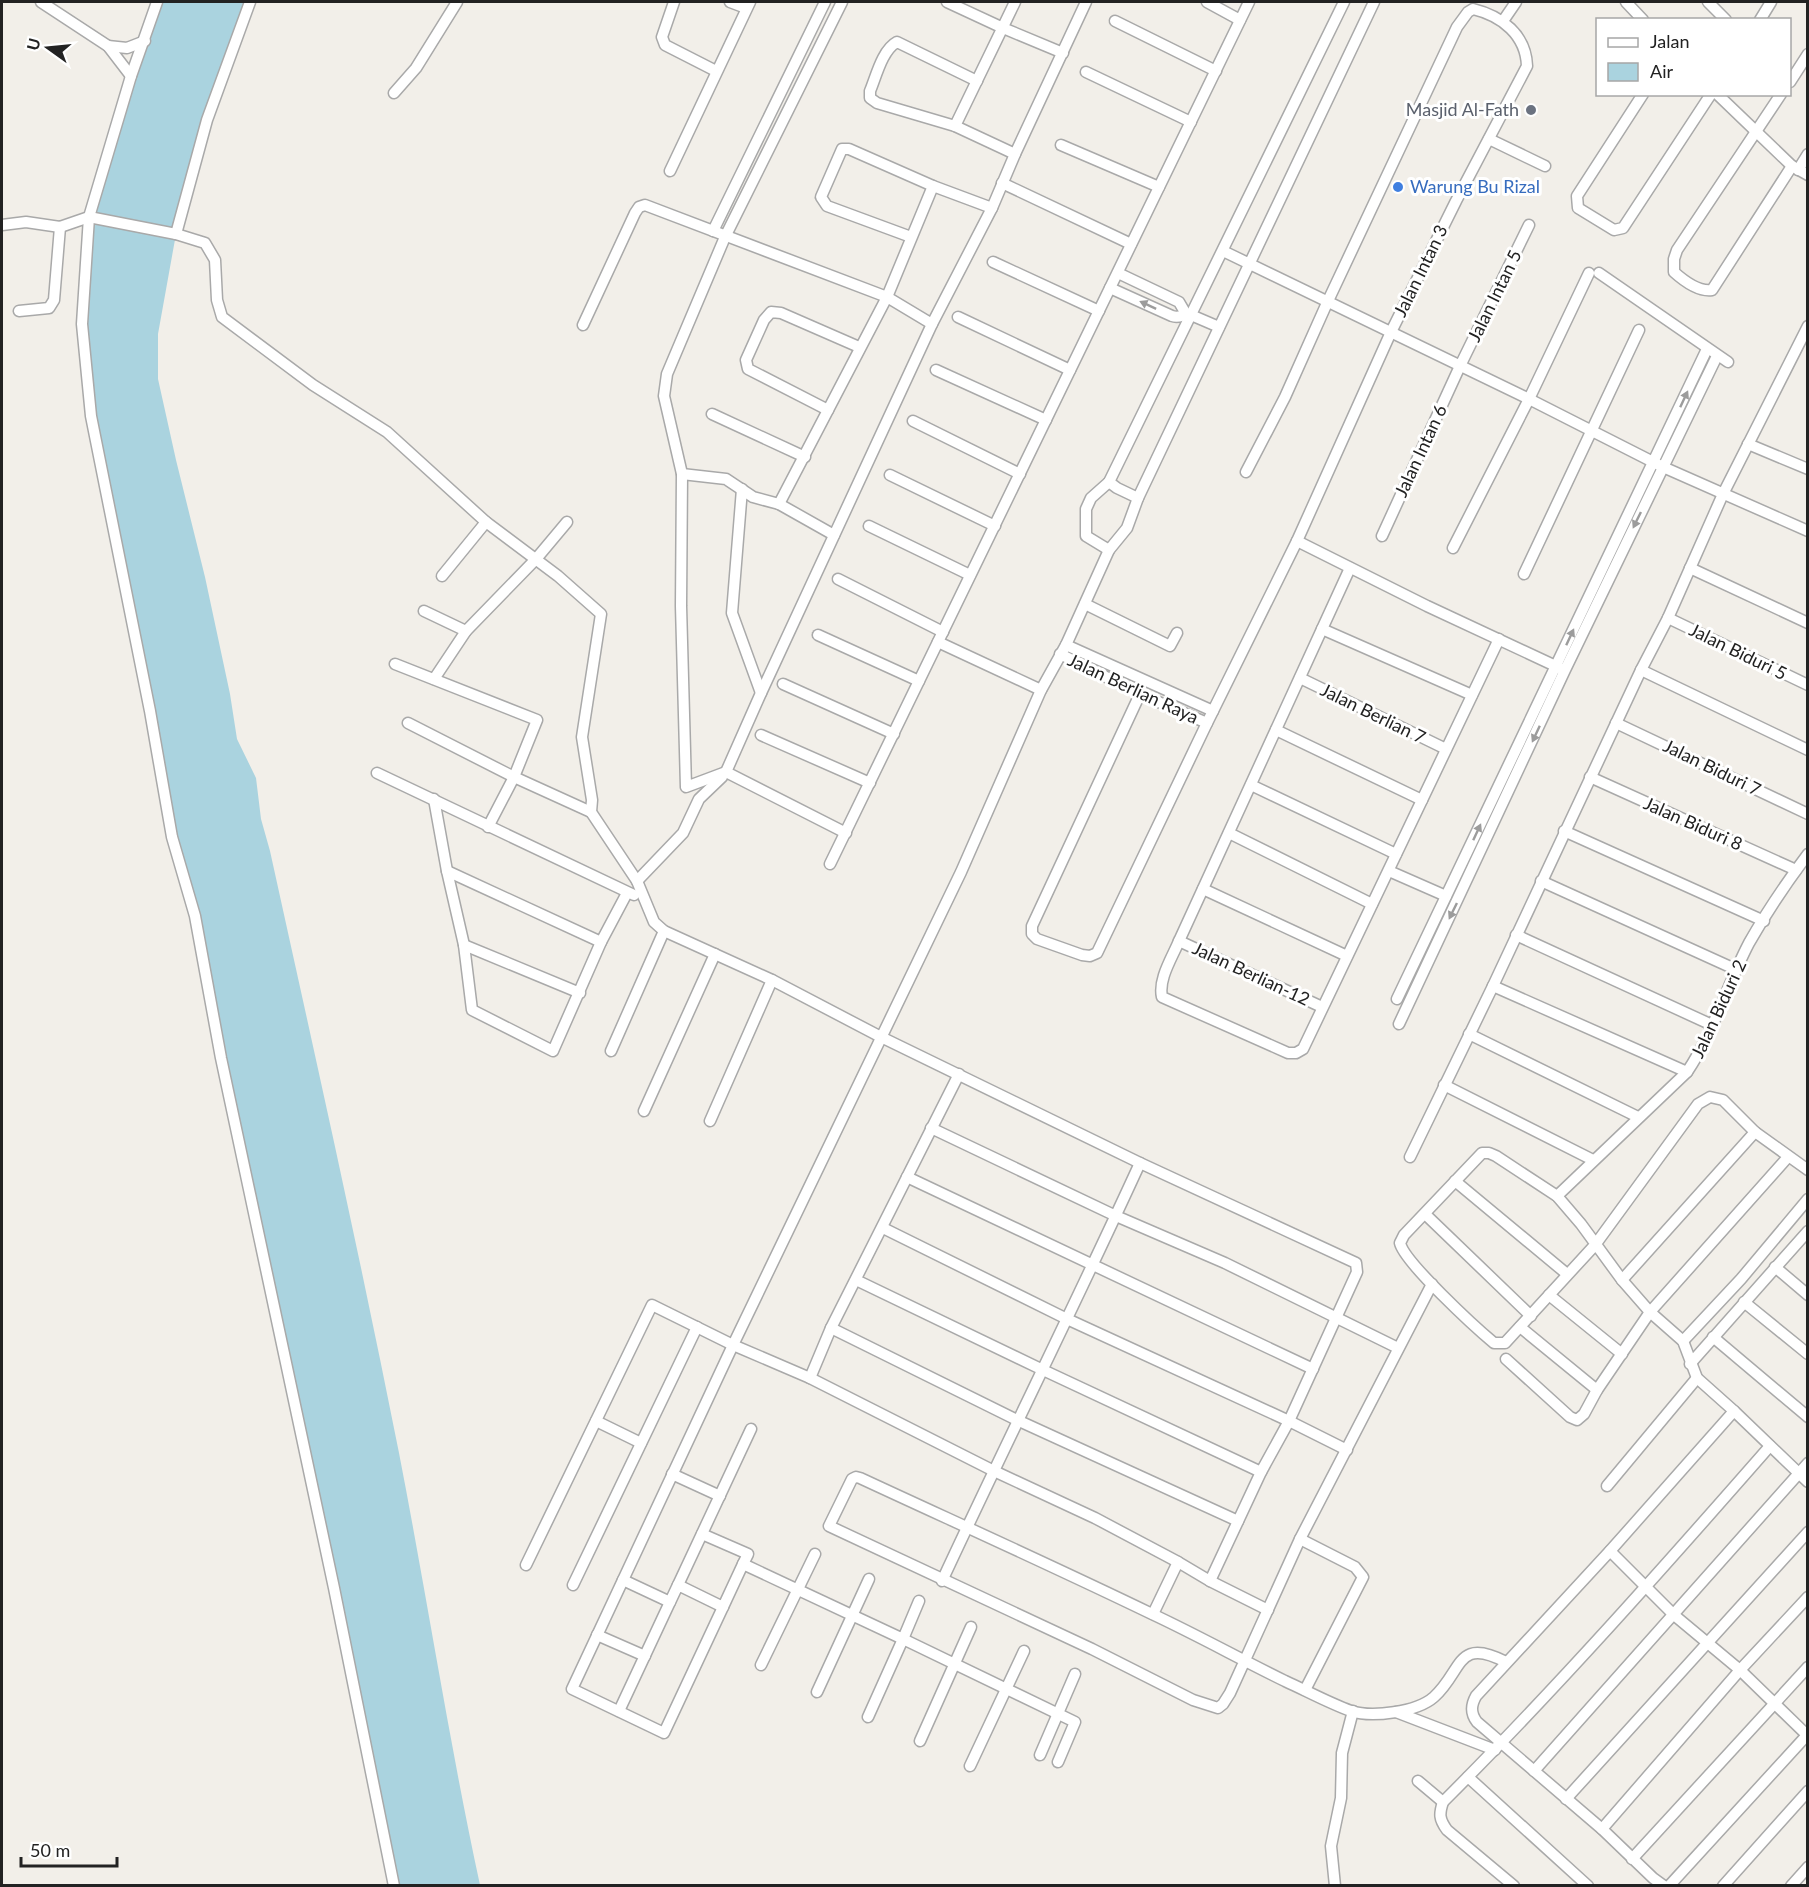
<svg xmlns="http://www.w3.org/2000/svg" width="1809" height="1887" font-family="Lato,sans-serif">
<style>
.water{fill:#aad3df}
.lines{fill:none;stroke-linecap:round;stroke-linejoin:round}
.minor-casing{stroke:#a9a9a9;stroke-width:13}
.minor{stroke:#fff;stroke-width:10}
.oneway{fill:#9c9c9c}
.worship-dot{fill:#6b7280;stroke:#fff;stroke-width:2}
.shop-dot{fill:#3f7fe0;stroke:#fff;stroke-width:2}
.labels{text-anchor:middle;stroke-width:6;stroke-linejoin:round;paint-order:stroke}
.worship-label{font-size:18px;fill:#5b616d;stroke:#fff;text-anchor:end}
.shop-label{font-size:18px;fill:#366cbe;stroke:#fff;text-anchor:start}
.street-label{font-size:18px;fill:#222;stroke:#fff}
</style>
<rect width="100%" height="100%" fill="#f2efe9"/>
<path class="water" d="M157,2H250L176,234L158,334V379L176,460L205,577L230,694L237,739L256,778L261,819L270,851C314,1051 359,1251 399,1453C427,1597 449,1742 480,1885H394L195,916L172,837L91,416L82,324L89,217Z"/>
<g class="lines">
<g class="minor-casing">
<g id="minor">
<path d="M41,2L108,46L131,76"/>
<path d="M157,2L131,76L89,217L82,324L91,416L150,711L172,837L195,916L221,1058L334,1588L394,1886"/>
<path d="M250,2L207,120L176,234L205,243L215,260L217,300L222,317L313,385L387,432L486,522L558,576L601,614L582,737L592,800L591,812L637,881L654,922L664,931L772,980L881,1037L1140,1163L1356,1263L1357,1272L1289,1421L1261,1472L1210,1581"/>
<path d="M674,2L662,37L665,45L716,71"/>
<path d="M730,2L746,8"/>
<path d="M947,2L1003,28L1063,53"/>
<path d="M1207,2L1240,20"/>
<path d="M1626,2L1643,20"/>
<path d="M1708,2L1726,20"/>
<path d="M1760,20L1771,2"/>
<path d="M1115,21L1216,71"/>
<path d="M1503,21L1516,2"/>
<path d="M108,46L127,48L145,41"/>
<path d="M1086,72L1191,122"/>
<path d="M977,81L897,42C882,50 876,77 870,91V98L877,103L955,126L1015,154"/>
<path d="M1790,82L1808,54"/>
<path d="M394,93L416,68L457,2"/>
<path d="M1643,94L1577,196L1578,208L1614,230L1623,228L1711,94"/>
<path d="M1717,94L1792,166L1808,175"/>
<path d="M1781,94L1677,250L1674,259V272C1684,281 1698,292 1712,290L1792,166"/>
<path d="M955,126L1015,2"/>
<path d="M1489,139L1545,166"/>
<path d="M1061,145L1159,187"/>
<path d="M1798,170L1808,154"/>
<path d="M670,171L750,2"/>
<path d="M1002,183L1131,244"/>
<path d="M2,225L26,222L60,227L89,217L176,234"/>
<path d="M713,231L825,2"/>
<path d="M911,237L827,206L821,197L842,149H849L933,186L992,208"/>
<path d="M1223,251L1529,399L1663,467L1808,531"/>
<path d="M993,262L1099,311"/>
<path d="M1118,273L1179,302L1186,314"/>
<path d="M1599,273L1728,362"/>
<path d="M1110,288L1172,316C1180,319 1184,313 1191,315L1219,327"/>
<path d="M19,311L49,308L54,300L60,227"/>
<path d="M958,317L1070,370"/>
<path d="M583,325L635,213L639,207L645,205L887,297L932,324"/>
<path d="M936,370L1046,420"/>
<path d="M828,410L748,369L746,360L764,320L771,312L781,313L859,347"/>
<path d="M712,414L805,457"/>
<path d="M913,421L1020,474"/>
<path d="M1748,444L1808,469"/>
<path d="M682,474L726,479L753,497L779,504L834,535"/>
<path d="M890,475L995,526"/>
<path d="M1109,482L1091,498L1086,509V536L1109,550"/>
<path d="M742,489L732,613L761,693"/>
<path d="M1138,498L1117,488L1109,482L1344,2"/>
<path d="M779,504L887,297L933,186"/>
<path d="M869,526L970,575"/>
<path d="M1382,536L1460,366L1529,225"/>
<path d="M1297,541L1427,606L1562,669"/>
<path d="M1453,548L1529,399L1589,273"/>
<path d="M1350,568L1179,941C1172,958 1158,979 1162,997L1288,1053H1296L1303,1049L1499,639"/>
<path d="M1690,568L1808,623"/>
<path d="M1524,574L1639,330"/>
<path d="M442,576L486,522"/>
<path d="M838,579L943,632"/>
<path d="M1085,604L1170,646L1177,633"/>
<path d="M424,611L466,631"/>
<path d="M1668,618L1808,685"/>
<path d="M1322,629L1472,695"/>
<path d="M818,635L919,681"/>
<path d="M938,642L1041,690"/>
<path d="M1066,645L1213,711"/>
<path d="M1060,654L1140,694L1207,723"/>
<path d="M395,664L537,720L514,777L488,827"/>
<path d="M1641,670L1808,750"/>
<path d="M1300,678L1446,749"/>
<path d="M434,679L466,631L536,559L567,522"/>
<path d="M783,684L894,734"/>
<path d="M1140,694L1032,926V934L1037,939L1082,955L1090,956L1097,953L1207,723L1297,541L1391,332L1456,201L1527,66C1526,35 1502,16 1473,9L1468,12L1457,27L1327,303L1285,397L1246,472"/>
<path d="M408,723L514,777L591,812"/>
<path d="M1616,723L1808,814"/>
<path d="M1276,730L1422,800"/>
<path d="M761,735L870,783"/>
<path d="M726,772L686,787L681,606L682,474L664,396L667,374L725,237L842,2"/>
<path d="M377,773L634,895"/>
<path d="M1590,777L1796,870"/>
<path d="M1251,785L1396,854"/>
<path d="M434,799L447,871L464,945L472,1010L553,1051L601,942L627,893"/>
<path d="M1564,831L1764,921"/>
<path d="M846,833L726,772L761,693L932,324L992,208L1015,154L1086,2"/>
<path d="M1229,833L1372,904"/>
<path d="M830,864L1249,2"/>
<path d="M447,871L601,942"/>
<path d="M1389,871L1446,896"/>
<path d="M637,881L683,833L699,799L722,777"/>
<path d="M1541,881L1737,970"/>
<path d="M1203,889L1347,956"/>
<path d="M1516,935L1712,1025"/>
<path d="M1179,941L1322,1007"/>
<path d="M464,945L580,993"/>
<path d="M1493,986L1687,1072"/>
<path d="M1397,999L1707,349"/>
<path d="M1399,1024L1565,670L1717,356"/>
<path d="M1469,1034L1638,1117"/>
<path d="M611,1051L664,931"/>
<path d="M1444,1085L1593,1160"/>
<path d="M644,1111L715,954"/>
<path d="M710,1121L772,980"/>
<path d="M931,1128L1116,1216L1225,1263L1398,1348"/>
<path d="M1410,1157L1493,986L1641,670L1668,618L1723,494L1808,326"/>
<path d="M1808,1170L1755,1132L1723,1100L1710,1097L1698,1104L1595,1245L1505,1343H1494C1476,1328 1404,1262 1400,1243L1404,1235L1482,1153H1489L1496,1156L1557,1196L1581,1224L1622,1280L1650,1312L1683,1341L1697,1378L1734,1411L1808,1482"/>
<path d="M907,1177L1313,1369"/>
<path d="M1455,1181L1567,1274"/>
<path d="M1557,1196L1687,1072C1714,1032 1727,985 1749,943C1766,913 1787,882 1808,854"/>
<path d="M1425,1214L1531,1316"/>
<path d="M883,1228L1067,1319L1289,1421L1347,1450"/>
<path d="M1775,1267L1808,1295"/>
<path d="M856,1280L1043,1370L1261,1472"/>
<path d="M1622,1280L1755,1132"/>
<path d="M1432,1284L1300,1539L1230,1693L1223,1704L1218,1708L1193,1700L1092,1649L829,1526L852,1479L856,1477L860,1478C957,1523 1055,1567 1152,1614C1197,1635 1240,1659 1285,1681C1307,1691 1329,1703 1351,1711C1372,1718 1417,1712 1434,1697C1463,1671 1456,1636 1506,1662"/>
<path d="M1549,1295L1622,1354"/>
<path d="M1744,1302L1808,1354"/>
<path d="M1520,1327L1597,1390"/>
<path d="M831,1328L1017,1420L1238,1521"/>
<path d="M1713,1337L1808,1417"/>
<path d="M1683,1341L1741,1279L1808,1199"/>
<path d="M1506,1359L1570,1417L1577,1420L1584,1414L1597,1390L1650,1312L1788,1157"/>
<path d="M1690,1364L1808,1231"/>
<path d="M810,1378L831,1328L959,1074"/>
<path d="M596,1421L641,1443"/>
<path d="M672,1474L720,1496"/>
<path d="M1607,1486L1697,1378"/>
<path d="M702,1534L748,1554L743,1564"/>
<path d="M1300,1539L1355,1567L1363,1577L1305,1690"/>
<path d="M1610,1551L1674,1615L1740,1670L1808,1736"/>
<path d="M526,1565L652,1305L733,1345L810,1378L994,1471L1095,1518L1178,1562L1210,1581L1268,1610"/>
<path d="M623,1580L670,1602L678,1585L723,1607L743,1564L903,1639L919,1601"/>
<path d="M942,1581C1007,1441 1076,1303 1140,1163"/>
<path d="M573,1585L697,1327"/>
<path d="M678,1585L751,1429"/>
<path d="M723,1607L664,1733L572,1689L733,1345L961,872L1041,690L1066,645L1109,550L1127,528L1138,498L1374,2"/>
<path d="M1153,1614L1178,1562"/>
<path d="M597,1635L645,1656"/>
<path d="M761,1665L815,1554"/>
<path d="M817,1692L869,1579"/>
<path d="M619,1711L670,1602"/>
<path d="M1396,1712L1495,1750"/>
<path d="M868,1717L903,1639L1075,1722L1058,1762"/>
<path d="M920,1741L971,1627"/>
<path d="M1040,1755L1075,1674"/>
<path d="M970,1766L1024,1651"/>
<path d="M1534,1771L1808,1463"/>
<path d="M1468,1777L1588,1886"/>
<path d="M1418,1781L1443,1802"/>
<path d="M1566,1799L1808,1532"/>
<path d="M1602,1829L1740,1670L1808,1597"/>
<path d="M1632,1859L1808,1667"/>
<path d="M1335,1886L1331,1846L1341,1798L1342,1753L1353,1711"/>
<path d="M1514,1886L1447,1830C1439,1819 1439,1814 1443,1802C1557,1688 1664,1567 1770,1446"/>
<path d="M1664,1886L1653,1878L1602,1829L1477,1722C1470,1713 1471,1705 1476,1696L1610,1551L1734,1411"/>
<path d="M1669,1886L1808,1734"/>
<path d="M1723,1886L1808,1791"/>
<path d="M1791,1886L1808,1867"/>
</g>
</g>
<use href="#minor" class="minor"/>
</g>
<defs><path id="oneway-solid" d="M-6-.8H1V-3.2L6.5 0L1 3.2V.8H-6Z" transform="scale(1.5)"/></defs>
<g class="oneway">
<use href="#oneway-solid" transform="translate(1148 305) rotate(-155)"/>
<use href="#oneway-solid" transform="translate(1684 399) rotate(-65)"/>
<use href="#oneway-solid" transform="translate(1637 520) rotate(116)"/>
<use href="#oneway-solid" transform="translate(1570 637) rotate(-65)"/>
<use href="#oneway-solid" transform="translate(1536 734) rotate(115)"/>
<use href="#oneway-solid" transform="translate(1477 832) rotate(-65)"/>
<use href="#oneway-solid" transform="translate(1453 911) rotate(116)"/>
</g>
<circle class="worship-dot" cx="1531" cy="110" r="6"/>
<circle class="shop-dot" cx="1398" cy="187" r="6"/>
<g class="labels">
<g class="worship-label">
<text x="1519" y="116">Masjid Al-Fath</text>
</g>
<g class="shop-label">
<text x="1410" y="193">Warung Bu Rizal</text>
</g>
<g class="street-label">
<text transform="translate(1421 271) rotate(-64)" y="6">Jalan Intan 3</text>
<text transform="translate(1495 296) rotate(-64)" y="6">Jalan Intan 5</text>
<text transform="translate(1421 451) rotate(-65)" y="6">Jalan Intan 6</text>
<text transform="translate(1738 652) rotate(26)" y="6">Jalan Biduri 5</text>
<text transform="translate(1133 689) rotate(25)" y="6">Jalan Berlian Raya</text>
<text transform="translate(1373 714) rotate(26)" y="6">Jalan Berlian 7</text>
<text transform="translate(1712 768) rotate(26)" y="6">Jalan Biduri 7</text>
<text transform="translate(1693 824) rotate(24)" y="6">Jalan Biduri 8</text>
<text transform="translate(1251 974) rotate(25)" y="6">Jalan Berlian-12</text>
<text transform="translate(1719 1009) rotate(-65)" y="6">Jalan Biduri 2</text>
</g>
</g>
<rect width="1809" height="1887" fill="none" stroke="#222222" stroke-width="6"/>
<rect x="1596" y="18" width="195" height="78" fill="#ffffff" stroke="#a7a7a7" stroke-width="1.5"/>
<rect x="1608" y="38" width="30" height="9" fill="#ffffff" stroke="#a7a7a7" stroke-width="1.5"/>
<text x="1650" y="48" font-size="18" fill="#222222">Jalan</text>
<rect x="1608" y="63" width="30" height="18" fill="#aad3df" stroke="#a7a7a7" stroke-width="1.5"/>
<text x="1650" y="78" font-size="18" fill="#222222">Air</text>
<g transform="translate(48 48) rotate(285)" stroke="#ffffff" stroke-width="4.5" paint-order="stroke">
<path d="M0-4.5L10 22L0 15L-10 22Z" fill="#222222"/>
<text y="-9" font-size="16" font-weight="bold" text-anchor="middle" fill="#222222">U</text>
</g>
<path d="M21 1857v9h96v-9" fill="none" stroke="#222222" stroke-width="3"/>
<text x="30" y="1857" font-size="18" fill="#222222" stroke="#ffffff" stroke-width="4.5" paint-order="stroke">50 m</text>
</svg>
